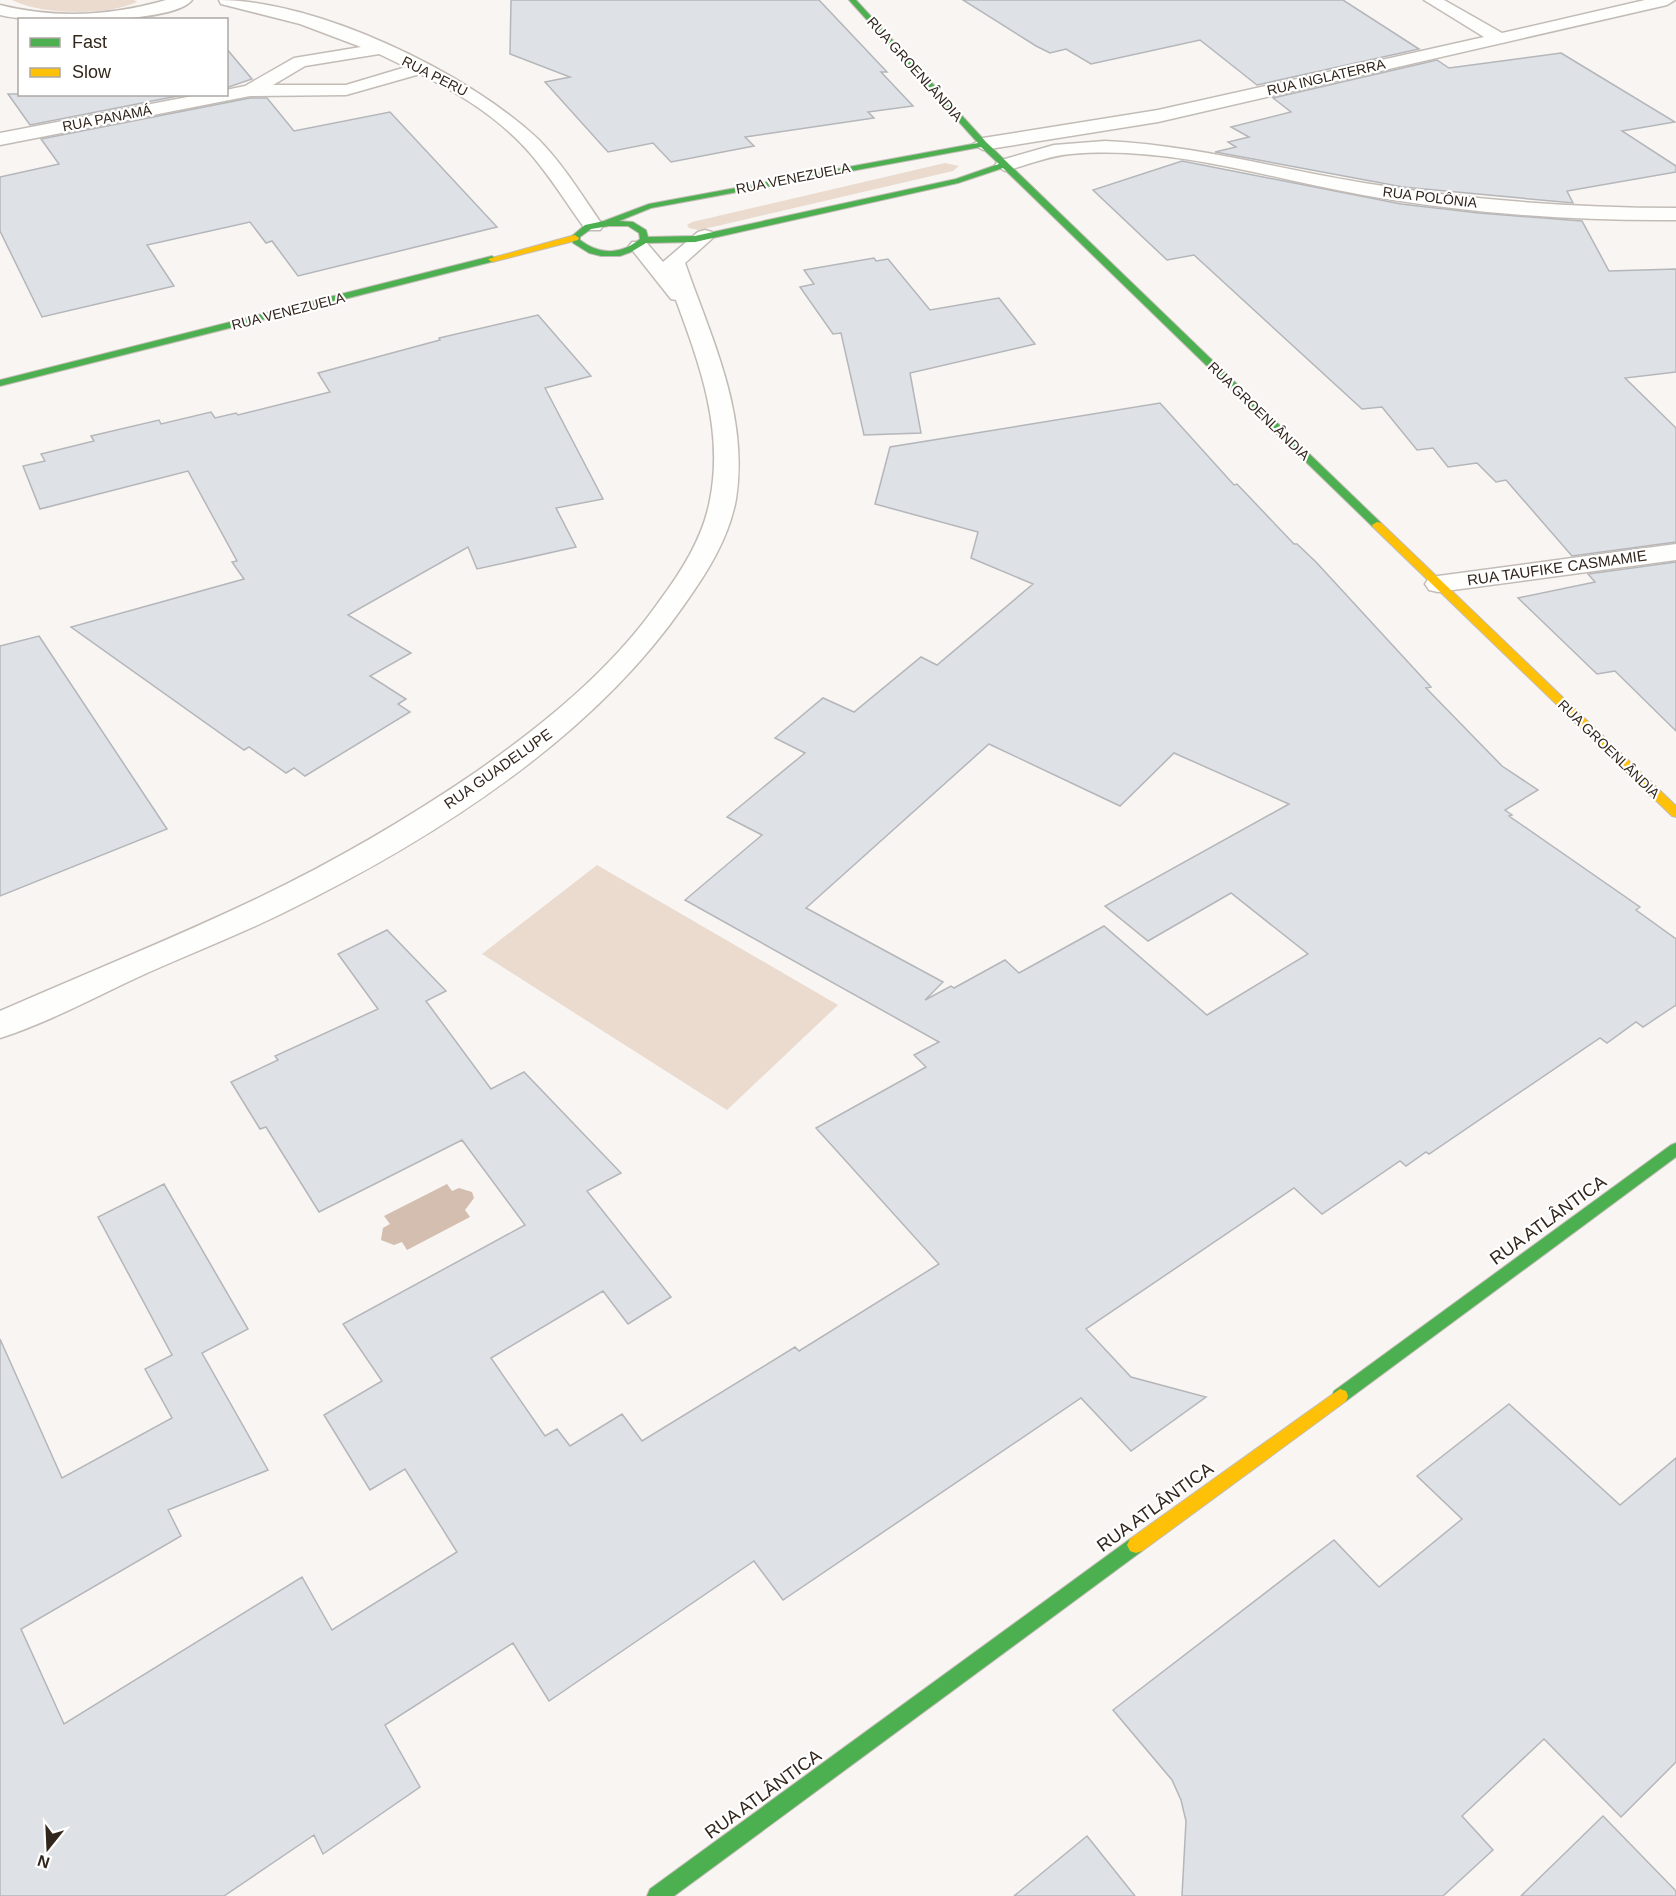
<svg xmlns="http://www.w3.org/2000/svg" width="1676" height="1896" font-family="Arial,sans-serif">
<style>
.green{fill:#ebdbcf}
.water{fill:#d3beaf}
.building{fill:#dee1e5;stroke:#b4b6ba;stroke-width:1.5;fill-rule:evenodd}
.lines{fill:none;stroke-linecap:round;stroke-linejoin:round}
.street-casing{stroke:#c3bcb6;stroke-width:3}
.fast-casing{stroke:#c3bcb6;stroke-width:2}
.slow-casing{stroke:#c3bcb6;stroke-width:2}
.street{fill:#fefefd;fill-rule:evenodd}
.fast{fill:#4caf50;fill-rule:evenodd}
.slow{fill:#ffc107;fill-rule:evenodd}
.labels{text-anchor:middle;stroke-width:4.5;stroke-linejoin:round;paint-order:stroke}
.far-street-label{font-size:14px;fill:#32261c;stroke:#fff}
.street-label{font-size:15px;fill:#32261c;stroke:#fff}
.near-street-label{font-size:18px;fill:#32261c;stroke:#fff}
</style>
<rect width="100%" height="100%" fill="#f8f5f2"/>
<g class="green">
<path d="M12,0H134L137,2C107,16 41,15 12,0Z"/>
<path d="M945,163L959,166L953,171L713,227L698,230L689,228L687,225L692,222Z"/>
<path d="M597,865L838,1005L727,1110L482,954Z"/>
</g>
<path class="water" d="M447,1184L452,1191L459,1188L472,1192L474,1198L465,1210L470,1217L407,1250L402,1242L394,1245L381,1240L383,1228L390,1224L384,1216Z"/>
<g class="building">
<path d="M511,0H819L887,72H881L913,106L868,112L874,118L745,137L754,146L671,162L653,143L608,152L545,82L570,77L510,54Z"/>
<path d="M963,0H1343L1419,49L1257,85L1200,40L1091,64L1066,49L1050,53L1036,46Z"/>
<path d="M226,48L252,79L226,88Z"/>
<path d="M1561,53L1675,122L1622,131L1676,166V172L1567,191L1573,203L1403,187L1215,152L1236,147L1228,142L1249,137L1231,127L1291,112L1273,98L1437,60L1449,68Z"/>
<path d="M8,94H188L30,125Z"/>
<path d="M250,98H267L294,131L390,112L497,227L298,276L272,241L266,243L250,222L147,245L174,286L42,317L0,231V177L59,164L41,139Z"/>
<path d="M1182,161L1401,204L1479,213L1582,221L1609,271L1676,269V372L1625,378L1676,428V542L1572,556L1506,480L1496,482L1477,463L1448,467L1433,448L1417,450L1382,407L1362,409L1194,255L1167,260L1093,190Z"/>
<path d="M874,258L876,261L888,259L930,310L999,298L1035,344L910,373L921,433L864,435L841,333L833,334L800,287L814,284L804,270Z"/>
<path d="M538,315L591,376L545,388L603,499L556,508L576,547L477,569L468,547L348,615L411,653L370,676L406,699L398,704L410,712L305,776L294,768L286,773L249,747L244,750L71,627L244,579L232,562L237,561L188,471L40,509L23,466L45,461L41,454L94,441L91,436L159,420L161,424L211,412L215,418L236,413L238,415L330,392L318,373L440,340L439,338Z"/>
<path d="M1160,403L1234,485L1237,484L1294,544H1297L1316,562L1431,687L1426,688L1502,766L1538,790L1505,810L1512,815L1509,816L1640,907L1636,910L1676,939V1005L1643,1027L1636,1022L1607,1043L1600,1038L1429,1154L1426,1152L1406,1166L1400,1161L1322,1214L1294,1188L1086,1329L1131,1377L1206,1397L1131,1451L1081,1398L783,1600L754,1561L549,1701L513,1643L385,1725L420,1787L323,1854L314,1835L224,1896H0V1339L62,1478L172,1418L145,1369L172,1355L98,1217L164,1184L248,1329L202,1353L268,1470L168,1510L181,1536L21,1629L64,1724L302,1577L332,1630L457,1552L405,1469L370,1490L324,1415L382,1381L343,1324L525,1225L462,1140L319,1212L266,1127L260,1129L231,1082L278,1060L275,1056L378,1009L338,954L387,930L446,991L426,1001L491,1089L524,1072L621,1173L587,1191L671,1297L628,1324L603,1291L491,1358L545,1436L557,1429L570,1446L622,1414L642,1441L795,1347L799,1351L939,1264L816,1128L926,1067L914,1055L939,1042L685,900L762,835L727,817L805,753L775,738L823,698L854,712L921,657L937,665L1033,584L971,558L978,532L875,504L890,447ZM989,744L1120,806L1174,753L1289,804L1105,906L1148,941L1231,893L1308,954L1207,1015L1104,926L1019,973L1005,960L954,988L951,986L925,1000L943,982L806,908Z"/>
<path d="M1676,562V731L1615,671L1597,674L1518,598L1595,582L1588,574Z"/>
<path d="M39,636L167,829L0,896V646Z"/>
<path d="M1509,1404L1620,1505L1676,1458V1762L1621,1817L1544,1739L1462,1816L1493,1850L1443,1896H1182L1186,1821L1181,1800L1172,1780L1113,1710L1334,1540L1379,1587L1462,1519L1417,1476Z"/>
<path d="M1603,1816L1676,1891V1896H1521Z"/>
<path d="M1087,1836L1135,1896H1014Z"/>
</g>
<g class="lines">
<g class="street-casing">
<g id="street">
<path d="M166,0H192C173,25 30,23 0,15V5C56,19 111,16 166,0Z"/>
<path d="M219,0C316,0 467,72 538,139C563,164 583,197 603,226L600,230H586C567,204 550,176 529,152C500,119 459,93 420,74L346,95L250,96L0,145V133L203,94H226V90L245,86L294,58L361,47L300,24L221,4ZM379,54L406,67L346,85H273L305,66Z"/>
<path d="M1424,0H1444L1502,33L1645,0H1675L1667,5L1158,122L983,150L973,144L983,138L1158,110L1484,37Z"/>
<path d="M1105,141C1194,145 1278,169 1364,183C1468,200 1571,208 1676,208V220C1571,221 1466,213 1363,195C1267,178 1170,145 1071,154C1048,156 1027,165 1005,171L995,165L998,161L1054,145Z"/>
<path d="M705,230L712,232L715,236L685,263C712,340 749,415 736,499C729,538 707,573 684,605C590,741 430,841 283,913C238,935 192,953 147,973C99,995 50,1022 0,1038V1011C86,973 175,938 260,897C335,861 407,819 476,772C544,724 610,671 658,603C681,572 703,538 710,500C724,430 700,365 676,300L671,299L629,246L632,242H646L663,262L698,232Z"/>
<path d="M1676,544V560L1438,592L1429,590L1425,584L1429,578L1438,576Z"/>
</g>
</g>
<g class="fast-casing">
<g id="fast">
<path d="M849,0H856L986,142L1381,523V527H1373L1003,168L958,183L695,242L646,243L631,252L620,256H601L589,253L573,243L572,236L585,225L604,221L649,204L978,143ZM981,147L999,164L956,179L695,236L648,237L646,230L633,222L619,221L651,208ZM609,226H628L639,233L640,239C621,255 599,255 580,240V237L591,229Z"/>
<path d="M492,256L496,259L495,261L0,386V380Z"/>
<path d="M1676,1143V1157L1346,1401L1340,1403L1334,1401L1332,1396L1334,1391L1671,1145Z"/>
<path d="M1136,1537L1142,1539L1145,1545L1142,1551L674,1896H647L650,1889L1130,1539Z"/>
</g>
</g>
<g class="slow-casing">
<g id="slow">
<path d="M575,235L579,238L578,240L492,262L488,259Z"/>
<path d="M1377,522L1381,523L1676,806V817L1672,816L1373,527L1372,525Z"/>
<path d="M1340,1389L1346,1391L1348,1396L1346,1401L1142,1551L1136,1553L1130,1551L1127,1545L1130,1539Z"/>
</g>
</g>
<use href="#street" class="street"/>
<use href="#fast" class="fast"/>
<use href="#slow" class="slow"/>
</g>
<g class="labels">
<g class="far-street-label">
<text transform="translate(915 69) rotate(48)" y="5">RUA GROENLÂNDIA</text>
<text transform="translate(435 76) rotate(27)" y="5">RUA PERU</text>
<text transform="translate(1326 77) rotate(-13)" y="5">RUA INGLATERRA</text>
<text transform="translate(107 118) rotate(-11)" y="5">RUA PANAMÁ</text>
<text transform="translate(793 178) rotate(-11)" y="5">RUA VENEZUELA</text>
<text transform="translate(1430 197) rotate(7)" y="5">RUA POLÔNIA</text>
<text transform="translate(288 311) rotate(-14)" y="5">RUA VENEZUELA</text>
<text transform="translate(1259 411) rotate(44)" y="5">RUA GROENLÂNDIA</text>
<text transform="translate(1609 749) rotate(44)" y="5">RUA GROENLÂNDIA</text>
</g>
<g class="street-label">
<text transform="translate(1557 568) rotate(-8)" y="5">RUA TAUFIKE CASMAMIE</text>
<text transform="translate(498 769) rotate(-35)" y="5">RUA GUADELUPE</text>
</g>
<g class="near-street-label">
<text transform="translate(1548 1220) rotate(-36)" y="6">RUA ATLÂNTICA</text>
<text transform="translate(1155 1507) rotate(-36)" y="6">RUA ATLÂNTICA</text>
<text transform="translate(763 1794) rotate(-36)" y="6">RUA ATLÂNTICA</text>
</g>
</g>
<rect x="18" y="18" width="210" height="78" fill="#ffffff" stroke="#ada8a4" stroke-width="1.5"/>
<rect x="30" y="38" width="30" height="9" fill="#4caf50" stroke="#ada8a4" stroke-width="1.5"/>
<text x="72" y="48" font-size="18" fill="#32261c">Fast</text>
<rect x="30" y="68" width="30" height="9" fill="#ffc107" stroke="#ada8a4" stroke-width="1.5"/>
<text x="72" y="78" font-size="18" fill="#32261c">Slow</text>
<g transform="translate(48 1848) rotate(198)" stroke="#ffffff" stroke-width="4.5" paint-order="stroke">
<path d="M0-4.5L10 22L0 15L-10 22Z" fill="#32261c"/>
<text y="-9" font-size="16" font-weight="bold" text-anchor="middle" fill="#32261c">N</text>
</g>
</svg>
